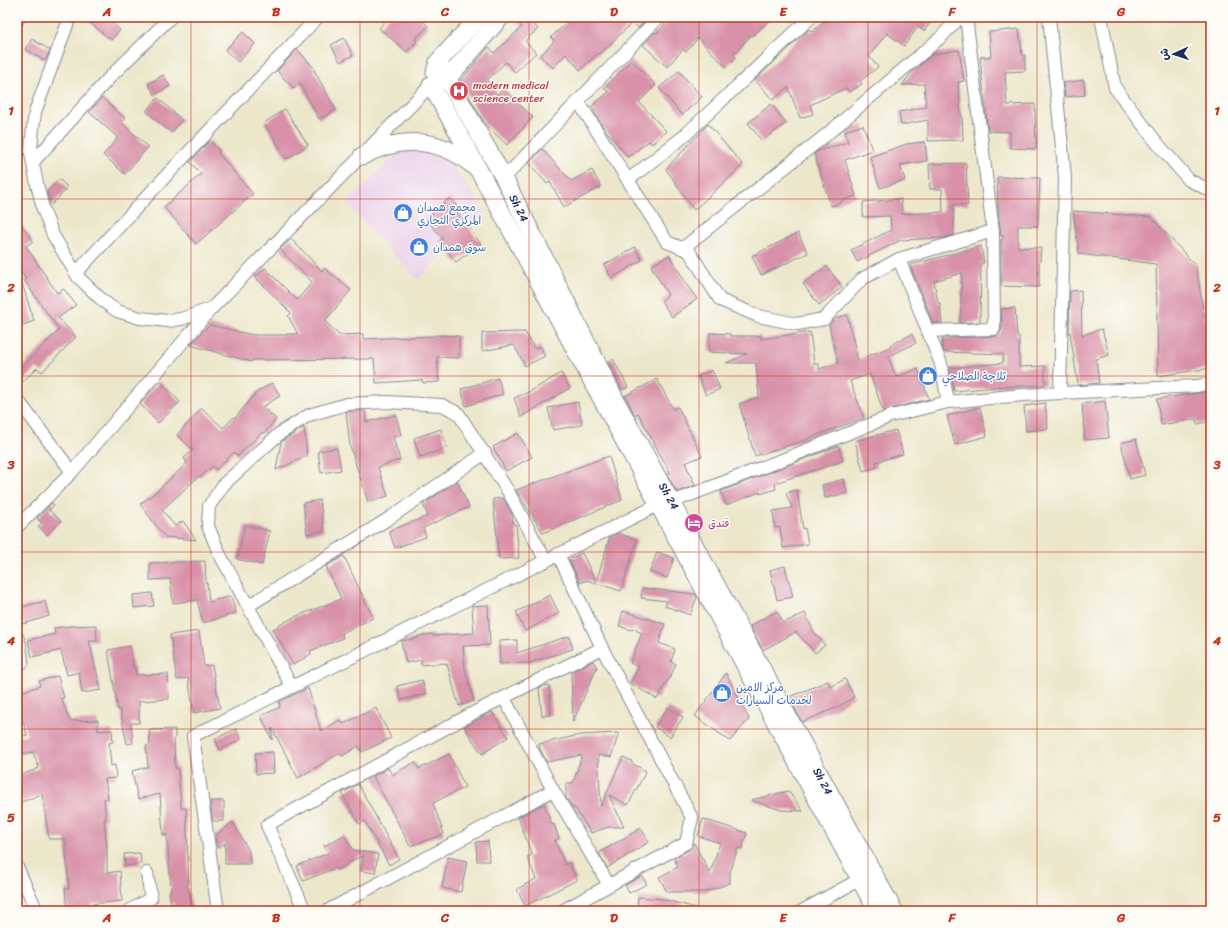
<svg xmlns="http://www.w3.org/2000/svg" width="1228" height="928" font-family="Sriracha,'Playpen Sans Arabic',sans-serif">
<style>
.built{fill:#ebd1eb}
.building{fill:#d891a8}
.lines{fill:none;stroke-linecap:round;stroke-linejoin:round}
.street-casing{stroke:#848b94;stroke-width:14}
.secondary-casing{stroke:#848b94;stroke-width:19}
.street{stroke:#fff;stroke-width:12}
.secondary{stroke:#fff;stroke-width:17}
.grid{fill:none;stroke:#c8321e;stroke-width:1;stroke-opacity:0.55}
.labels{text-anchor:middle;stroke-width:3;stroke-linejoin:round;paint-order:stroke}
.health-label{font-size:11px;fill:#be3a42;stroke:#fdfcf7;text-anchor:start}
.shop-label{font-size:11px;fill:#366cbe;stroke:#fdfcf7;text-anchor:start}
.street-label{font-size:11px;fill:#1b2f5e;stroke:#fdfcf7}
.hotel-label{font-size:11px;fill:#b23c85;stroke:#fdfcf7;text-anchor:start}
.neatline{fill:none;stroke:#c8321e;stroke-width:1.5}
.grid-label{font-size:13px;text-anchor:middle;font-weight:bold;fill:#c8321e}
</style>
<rect width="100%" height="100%" fill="#fdfcf7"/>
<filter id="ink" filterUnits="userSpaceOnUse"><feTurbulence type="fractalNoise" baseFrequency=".025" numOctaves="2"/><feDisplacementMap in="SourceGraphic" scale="8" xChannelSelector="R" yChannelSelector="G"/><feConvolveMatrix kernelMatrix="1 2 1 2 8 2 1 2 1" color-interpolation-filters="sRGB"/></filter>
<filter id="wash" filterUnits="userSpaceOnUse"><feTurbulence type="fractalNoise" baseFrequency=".012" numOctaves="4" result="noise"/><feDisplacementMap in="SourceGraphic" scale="16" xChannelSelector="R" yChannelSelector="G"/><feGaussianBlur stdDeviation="0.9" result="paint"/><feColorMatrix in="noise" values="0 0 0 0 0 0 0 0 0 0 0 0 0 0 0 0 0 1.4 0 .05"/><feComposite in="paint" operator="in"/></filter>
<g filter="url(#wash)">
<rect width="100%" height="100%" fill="#ece7ca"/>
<path class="built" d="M409,151L423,152L448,162L464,181L485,213L418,280L347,204L396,154Z"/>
<g id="blocks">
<g class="building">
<path d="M83,17H105L120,30L111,40Z"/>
<path d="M389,17H419L428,26L415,39L417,41L407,52L379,28Z"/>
<path d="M513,17H545L535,25L538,29L525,41L536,53L515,72L506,62L487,80L497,95L503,89L533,117L507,145L485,124L460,81L489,47L494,53L522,27Z"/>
<path d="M566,17H590L595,23L602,17H639L644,22L638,28L633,22L610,44L611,45L595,56L580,70L566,54L553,68L540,56L554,41L551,37L569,21Z"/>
<path d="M671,17H773L752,36L751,35L734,55L736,57L726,67L698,38L686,52L683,49L667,67L643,45L655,32L657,33Z"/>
<path d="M830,17H935L924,31L918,27L904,46L887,33L869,56L878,67L860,81L862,84L849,92L846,88L810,105L813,114L800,118L788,87L773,100L755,80L809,29L812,32Z"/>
<path d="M1019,29L1022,55H1025V71L1005,72L1007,105L1035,104L1036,149L1010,148V132L988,131L980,57H991L989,32Z"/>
<path d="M243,32L255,44L238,62L225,50Z"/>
<path d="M344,38L353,55L340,62L331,45Z"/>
<path d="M32,39L50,50L45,61L25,49Z"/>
<path d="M297,49L315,69L314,70L336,110L319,119L300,83L294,89L277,71Z"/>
<path d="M959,50L964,81L958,82L961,115H962L963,140L928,141V120L901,125L899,112L926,107L924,84L902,85L912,72L933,54Z"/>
<path d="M631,60L656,85L639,102L666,131L652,144L649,141L628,157L603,127L596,115L592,106L609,92L604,88Z"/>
<path d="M679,71L702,97L682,115L659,88Z"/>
<path d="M163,75L170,86L155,95L148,84Z"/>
<path d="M1084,80L1085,95L1065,97L1063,83Z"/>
<path d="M102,98L125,118L121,122L148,147L125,174L103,155L117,139L116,138L117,137L89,112Z"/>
<path d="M158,98L182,120L171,133L146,111Z"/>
<path d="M771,104L786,123L762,141L748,123Z"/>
<path d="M285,109L308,145L287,159L264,123Z"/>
<path d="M708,124L743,165L694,210L666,169Z"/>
<path d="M863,125L872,150L845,160L856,196L841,201V203L831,206L814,154L818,151L848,142L845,131Z"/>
<path d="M210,141L220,152L218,153L253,194L196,244L164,207L201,174L190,162Z"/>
<path d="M925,142L927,161L900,165L905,180L880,188L870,157L906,144Z"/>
<path d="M542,149L571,181L592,170L601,187L564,207L550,182L547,184L529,163Z"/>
<path d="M966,163L968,205H953L954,235L942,238L901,240L857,262L851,250L891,230L890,216L863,217V202L901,199L902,214L943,212L942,189H930L929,164Z"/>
<path d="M997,177L1040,178L1038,226H1018V247L1041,248L1040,262H1039V287L1001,286V240L1003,239V236H1001L998,209Z"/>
<path d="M59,179L68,188L51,205L47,192Z"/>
<path d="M450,198L460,210L457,212L481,244L456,262L440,241L443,239L426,219Z"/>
<path d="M1073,211L1151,217L1196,266L1211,356V368L1158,376L1156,264L1079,254Z"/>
<path d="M17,218L33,241L26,246L57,293L64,289L76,305L58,318L76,337L42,372L37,368L17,387V362L22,367L59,330L24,280L26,279L17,267Z"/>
<path d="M798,233L808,253L761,275L752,256Z"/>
<path d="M291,239L322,271L324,268L351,290L325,321L339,335L363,334V339L435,336V335L459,336V358L437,357L439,382L423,383L422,380L376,383L374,359L252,360V362L190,345L210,325L253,335H287V334H298L288,316L291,313L255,277L265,268L297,300L312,282L280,249Z"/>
<path d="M981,246L984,263H981L980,322L960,323L962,273L934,281L938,303H940L942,323H933L910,265Z"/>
<path d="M635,247L642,260L612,278L604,265Z"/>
<path d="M669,255L685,281H684L697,299L672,317L661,301L668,295L651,266Z"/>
<path d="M827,266L842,287L819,305L803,284Z"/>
<path d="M19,274L34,321L17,327V275Z"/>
<path d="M1081,290L1082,335L1102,329L1109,355L1096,359L1099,383L1078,385L1070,332L1069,333L1070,291Z"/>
<path d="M1015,308L1017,336H1019V367L1045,366V385L996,387L954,391L950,368L1003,363V354L944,352L942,347L943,338L998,336L1002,329L1001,309Z"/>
<path d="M847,315L858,360L890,347V345L912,334L916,343L888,357L896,377L918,369L929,399L883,411L870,374L850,381L864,418L809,438V439L755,456L739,404L759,397L756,363H726L747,354L709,352L710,333L730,334V336H761V339L810,332L814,364H819V369L838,363L829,325L836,318Z"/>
<path d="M525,332L535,349L540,346L545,356L525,366L514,345L482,351V333Z"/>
<path d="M613,359L628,387L622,390L608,362Z"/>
<path d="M712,370L720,389L706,395L698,376Z"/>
<path d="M561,373L570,388L521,417L514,398L531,391Z"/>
<path d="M498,378L503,394L466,406L461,389Z"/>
<path d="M657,379L673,409L678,407L702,456L685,463L695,485L677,492L667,474L670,473L638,413L635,415L625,396Z"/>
<path d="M160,381L180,402L158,423L140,404Z"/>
<path d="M272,383L280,396L262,407L276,419L264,434L262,432L238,456L234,452L216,470L213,466L200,477L199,476L162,510L175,526L183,521L196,540L165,537L140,504L155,493L187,463L184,458L193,450L177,435L202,408L223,428L234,417L235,418L257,392Z"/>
<path d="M1211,391V421L1197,424L1196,419L1161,425L1157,399Z"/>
<path d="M1105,401L1109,438L1085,440L1082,404Z"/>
<path d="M578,402L582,425L553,430L548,408Z"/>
<path d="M1045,403L1048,429L1026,431L1024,406Z"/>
<path d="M980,407L987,436L955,445L947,416Z"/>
<path d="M348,411H365L366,422L396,415L401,435L393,437L400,460L378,467L388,496L368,502L350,446L346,412Z"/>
<path d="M304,427L307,456L276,470L281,442Z"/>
<path d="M441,429L447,448L420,457L414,438Z"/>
<path d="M896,430L903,454L876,462L877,467L863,471L855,441Z"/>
<path d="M518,433L532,457L506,471L493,447Z"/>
<path d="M1136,439L1145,475L1130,479L1121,443Z"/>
<path d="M838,446L843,461L775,483L776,489L760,494V492L726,505L721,491Z"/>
<path d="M337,448L341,470L321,473L318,451Z"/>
<path d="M609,456L622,500L543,533L516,490Z"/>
<path d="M844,479L847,493L825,498L822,485Z"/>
<path d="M457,481L469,507L423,528L426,537L395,548L389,531L428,516L423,504Z"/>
<path d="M797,490L803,529L805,528L808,544L783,548L780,527L775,528L773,511L792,508L786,493Z"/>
<path d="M503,498L512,514L513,524H516L519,558L499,559L493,499Z"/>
<path d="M320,500L324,531L307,534L303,503Z"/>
<path d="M52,503L54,505L49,510L61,521L47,535L38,526L42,523L37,518Z"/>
<path d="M245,525L270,531L262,565L237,559Z"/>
<path d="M618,533L637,540L621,591L587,580L580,583L569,559L582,553L596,582L610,537Z"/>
<path d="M657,552L674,558L667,578L650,572Z"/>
<path d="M344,556L373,618L342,633L343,638L310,651L311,654L293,665L273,629L292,618L341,599L326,566Z"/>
<path d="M205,561L206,583H207L209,602L231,596L236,613L203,623L197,600L173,603L170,579L150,580V563Z"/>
<path d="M785,566L793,597L777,600L770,570Z"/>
<path d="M642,588L695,594L697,597L690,615L665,606L667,601L641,598Z"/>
<path d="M152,593L154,606L134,608L133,595Z"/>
<path d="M550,595L559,613L525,631L516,612Z"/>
<path d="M45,601L49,616L23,624L18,608Z"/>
<path d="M488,605L490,645L463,646L465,669L474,701L459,706L447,664H445V663L421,665V660L406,663L401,641L418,638V636L432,634L433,636L474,633L472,606Z"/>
<path d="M623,611L665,624L659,643L675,649L671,662L676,664L669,680H668L657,699L630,683L639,667L630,663L642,633L637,631L636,628L631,630L619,626Z"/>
<path d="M777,611L783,623L805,613L814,632L825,645L815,653L796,632L763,650L750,626Z"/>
<path d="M96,625L97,641H89L101,690L82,693L79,672L67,675L61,650L32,657L28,640L55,634L54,628L71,626Z"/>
<path d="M199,631L204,666L212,665L220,708L194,713L188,678L177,680L170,635Z"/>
<path d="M569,636L573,649L529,663L500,664L499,641L517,640V653Z"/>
<path d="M130,646L133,667H135L136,675L168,674L169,699L139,701V723H131L133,743L127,744L120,710H118L108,650Z"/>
<path d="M593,661L597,667L573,722L571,672Z"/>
<path d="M726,673L749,719L730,741L695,716Z"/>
<path d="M58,676L64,698H61L70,721L98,720V731L112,730L113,742L109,743L111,766L115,765L116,778L105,779L108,798L104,799L106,819H104L107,848V873L120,871L122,901L92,904V908L67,910L65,889H69L65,839H49L42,794L19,803L17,797V777L39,768L33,752L17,755V737L27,735L17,701V693L40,686L39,681Z"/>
<path d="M845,679L854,697L838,707L802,722L789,697L828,681L830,687Z"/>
<path d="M422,680L426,694L401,700L397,686Z"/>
<path d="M549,685L551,715L542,716L539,688L544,686Z"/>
<path d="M308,688L321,731L340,720L343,724L376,708L391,738L362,752L359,746L342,756L340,753L298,778L272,728V740L261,716L280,707L279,702Z"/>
<path d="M668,707L683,717L670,737L655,727Z"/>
<path d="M492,712L508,737L482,754L464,727Z"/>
<path d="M175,729V739H174L175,768H178L181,808H186L189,884H187L193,911H177L175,903L171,904L169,892L171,891L167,835H163L160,794L138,799L132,771L148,767L146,746L150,745L149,730Z"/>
<path d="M236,729L240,737V740L220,750L215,739Z"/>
<path d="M619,733L611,757L598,755L601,806L623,757L632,761L631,763L646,771L628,805L609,795L624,827H609L591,833L575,808H573L566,798V783H573L582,755L547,762L540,749L539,744L580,735Z"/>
<path d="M273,752L274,773L256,774L255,753Z"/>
<path d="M449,754L465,787L433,803L444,834L410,846L373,776L388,768L392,775L415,762L419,769Z"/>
<path d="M358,784L399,859L389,865L365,821L359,824L342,793Z"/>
<path d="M788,791L803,811L781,810L751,800Z"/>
<path d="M210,801H224V821H213Z"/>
<path d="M544,804L552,825L554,824L559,839L555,840L565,865L569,863L577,880L525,906L517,889L536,879L527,857L532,855L518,817Z"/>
<path d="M703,819L747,833L742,849L738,848L730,872V883L705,892H667L659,877L678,867L674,858L690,849L694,843L710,873L720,843L698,836Z"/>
<path d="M233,822L249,851L250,864H225V843L218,848L216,844L215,836Z"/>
<path d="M641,828L649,842L607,868L599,853Z"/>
<path d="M344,835L353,850L378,854L375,873L361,871L363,855L337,870L336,868L303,881L297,866L328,853L324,846Z"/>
<path d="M488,841L489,861H477L476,842Z"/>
<path d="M140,853L141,864L125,866L124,854Z"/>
<path d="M448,857L467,861L461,892L442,888Z"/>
<path d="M642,876L647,884L629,893L625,885Z"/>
<path d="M638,897L662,899L696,908V911H654L637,909Z"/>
</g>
</g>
</g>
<g filter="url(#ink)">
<use href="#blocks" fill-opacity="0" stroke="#848b94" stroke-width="1"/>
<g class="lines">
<g class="street-casing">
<g id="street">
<path d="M70,17L35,112L32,136L31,154L37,184L43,209L53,235L78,277L103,301L117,311L140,318L168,321L181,319L210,309"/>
<path d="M1049,17L1065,177L1060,393"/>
<path d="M1101,17L1115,88L1157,143L1189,180L1211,191"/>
<path d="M17,21L19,17"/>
<path d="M578,101L667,242L689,251L720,300L758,316L797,324L824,319L862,279L899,259L941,364L948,402"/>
<path d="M33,162L111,76L171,17"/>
<path d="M504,178L659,17"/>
<path d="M628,180L683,137L811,17"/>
<path d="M683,248L826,135L940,38L960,17"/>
<path d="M899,259L993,231L966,17"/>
<path d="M76,273L164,178L318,17"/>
<path d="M927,331L994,329L993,231"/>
<path d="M17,399L72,472"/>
<path d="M672,502L792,456L891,416L948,402L1023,395L1197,386L1211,383"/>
<path d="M17,527L72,472L211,309L431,85"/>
<path d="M558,554L602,648L692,818L686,843L562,911"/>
<path d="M248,606L388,519L485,453"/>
<path d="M17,637L20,646L22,662L17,665"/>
<path d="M292,687L219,553L208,526L209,506L224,484L279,434L309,415L347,404L386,402L442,405L458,413L508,491L546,561"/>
<path d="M553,790L609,885"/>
<path d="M17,867L37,911"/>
<path d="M129,911L151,898L147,873"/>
<path d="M218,911L193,736L658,505"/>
<path d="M305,911L267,825L477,711L602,648"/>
<path d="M327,911L553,790L504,698"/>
<path d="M802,911L866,876"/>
</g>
</g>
<g class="secondary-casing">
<g id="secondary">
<path d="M438,62L504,178L618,405L894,911"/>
<path d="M435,72L438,62L479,17"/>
<path d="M439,82L448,78L501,17"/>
<path d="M431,85L468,150L877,911"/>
<path d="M362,156C402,135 441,138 475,167"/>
</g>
</g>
<use href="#street" class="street"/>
<use href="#secondary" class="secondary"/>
</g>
</g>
<path class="grid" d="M191,17V911M360,17V911M529,17V911M699,17V911M868,17V911M1037,17V911M17,199H1211M17,376H1211M17,552H1211M17,729H1211"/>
<defs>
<g id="hospital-disc" transform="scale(1)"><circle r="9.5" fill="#e0444e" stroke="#fdfcf7"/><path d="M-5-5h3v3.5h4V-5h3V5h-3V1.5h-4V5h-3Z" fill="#fff"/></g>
<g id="shop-disc" transform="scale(1)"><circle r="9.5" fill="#3f7fe0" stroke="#fdfcf7"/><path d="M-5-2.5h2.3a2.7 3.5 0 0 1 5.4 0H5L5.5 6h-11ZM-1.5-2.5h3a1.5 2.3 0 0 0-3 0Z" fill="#fff"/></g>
<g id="hotel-disc" transform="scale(1)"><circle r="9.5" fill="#d1479c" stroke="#fdfcf7"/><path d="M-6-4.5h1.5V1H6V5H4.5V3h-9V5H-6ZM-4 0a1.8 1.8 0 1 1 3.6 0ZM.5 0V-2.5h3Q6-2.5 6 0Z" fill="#fff"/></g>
</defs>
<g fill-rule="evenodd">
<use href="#hospital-disc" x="459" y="91"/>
<use href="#shop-disc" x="403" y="213"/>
<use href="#shop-disc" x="419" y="247"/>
<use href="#shop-disc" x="928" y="376"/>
<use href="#hotel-disc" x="694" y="523"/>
<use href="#shop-disc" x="722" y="693"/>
</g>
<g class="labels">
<g class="health-label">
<text x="473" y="89">modern medical<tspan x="473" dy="13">science center</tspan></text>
</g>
<g class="shop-label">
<text x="417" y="211">مجمع همدان<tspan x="417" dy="13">المركزي التجاري</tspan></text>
<text x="433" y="251">سوق همدان</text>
<text x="942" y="380">ثلاجة الصلاحي</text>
<text x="736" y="691">مركز الامين<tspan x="736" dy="13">لخدمات السيارات</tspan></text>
</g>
<g class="street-label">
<text transform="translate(519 208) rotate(63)" y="4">Sh 24</text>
<text transform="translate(669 496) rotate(61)" y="4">Sh 24</text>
<text transform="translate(823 781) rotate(62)" y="4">Sh 24</text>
</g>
<g class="hotel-label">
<text x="708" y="527">فندق</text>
</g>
</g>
<rect width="1228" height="928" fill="none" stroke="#fdfcf7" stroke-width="44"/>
<g transform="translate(1174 54) rotate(267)" stroke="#fdfcf7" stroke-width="3" paint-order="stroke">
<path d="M0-3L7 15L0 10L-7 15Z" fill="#1b2f5e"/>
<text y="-6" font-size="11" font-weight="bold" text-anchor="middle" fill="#1b2f5e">ش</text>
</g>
<rect x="22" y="22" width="1184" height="884" class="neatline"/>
<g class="grid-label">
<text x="107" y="16">A</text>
<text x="276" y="16">B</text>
<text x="445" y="16">C</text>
<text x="614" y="16">D</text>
<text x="783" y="16">E</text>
<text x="952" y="16">F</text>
<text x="1121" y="16">G</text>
<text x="11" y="115">1</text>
<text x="1217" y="115">1</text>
<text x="11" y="292">2</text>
<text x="1217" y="292">2</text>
<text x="11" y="469">3</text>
<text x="1217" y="469">3</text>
<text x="11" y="645">4</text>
<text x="1217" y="645">4</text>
<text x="11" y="822">5</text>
<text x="1217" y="822">5</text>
<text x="107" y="922">A</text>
<text x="276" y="922">B</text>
<text x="445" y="922">C</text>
<text x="614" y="922">D</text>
<text x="783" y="922">E</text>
<text x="952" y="922">F</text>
<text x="1121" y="922">G</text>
</g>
</svg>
